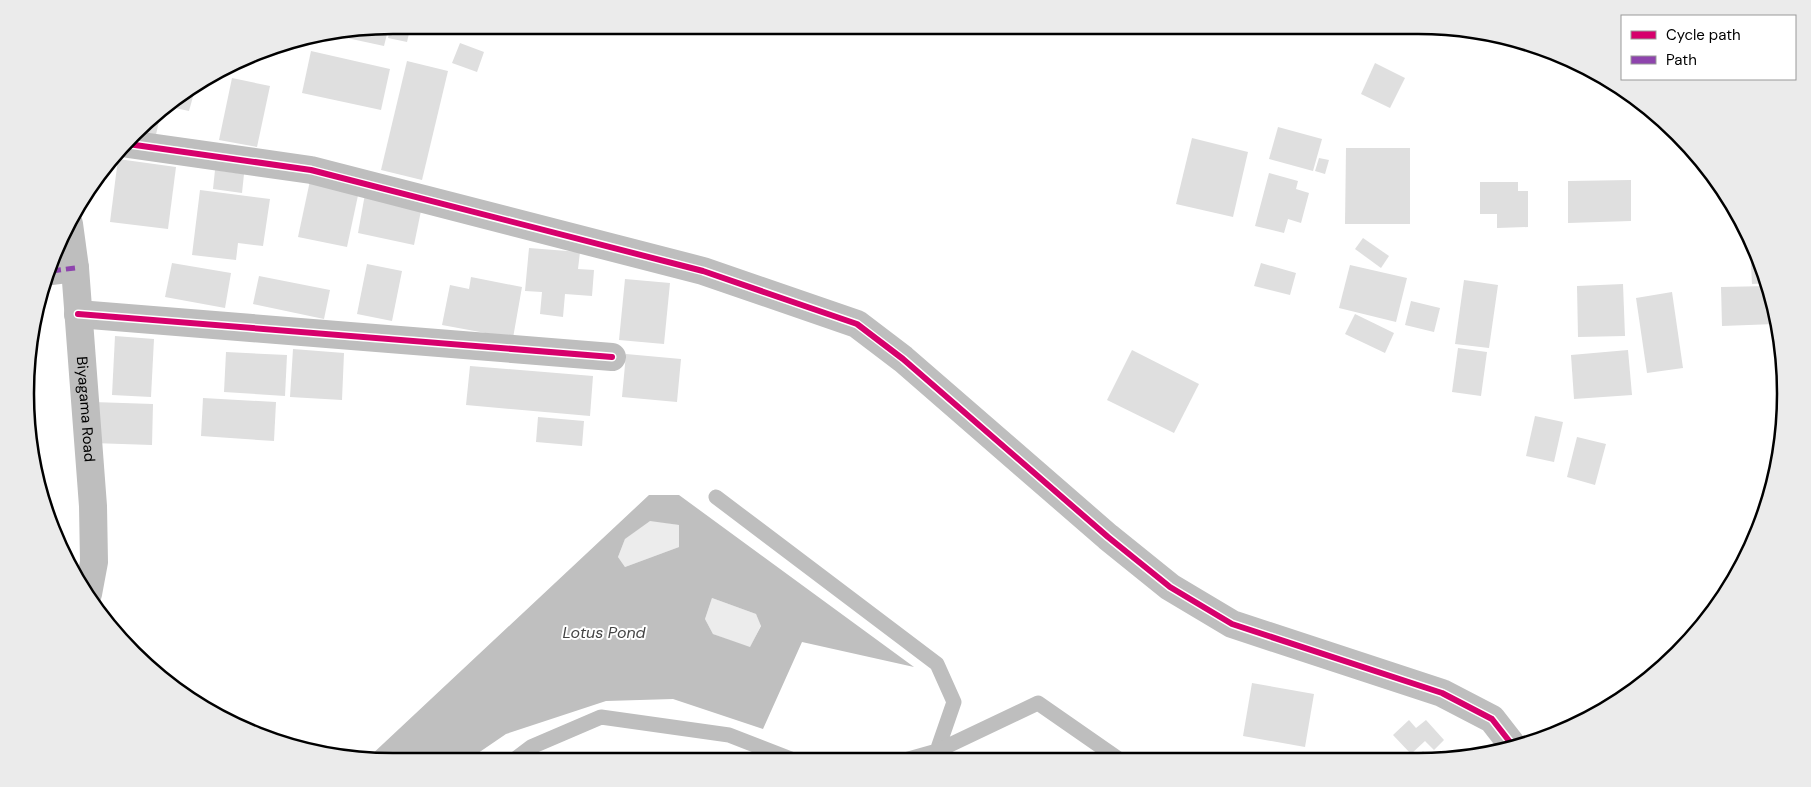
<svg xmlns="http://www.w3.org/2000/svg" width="1811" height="787" font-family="'DM Sans',sans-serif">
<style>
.green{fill:#ececec}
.water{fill:#bfbfbf;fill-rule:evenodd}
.building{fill:#dfdfdf}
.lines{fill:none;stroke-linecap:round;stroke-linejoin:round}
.service{stroke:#bebebe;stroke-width:15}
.minor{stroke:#bebebe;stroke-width:28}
.primary{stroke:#bebebe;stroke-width:28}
.quiet{stroke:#8e44ad;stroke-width:5;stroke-dasharray:10 5;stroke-linecap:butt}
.cycleway-casing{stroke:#fff;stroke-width:9}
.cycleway{stroke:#d6006c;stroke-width:6}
.labels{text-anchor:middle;stroke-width:4;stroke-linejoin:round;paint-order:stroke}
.street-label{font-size:15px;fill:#000;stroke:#fff}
.water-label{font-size:16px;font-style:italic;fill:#444;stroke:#fff}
.rim{fill:none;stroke:#000;stroke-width:2.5}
</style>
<rect width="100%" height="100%" fill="#fff"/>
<g class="green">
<path d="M650,520L679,525V547L625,567L618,557L625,539Z"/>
<path d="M712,598L756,614L761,625L750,648L713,634L705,619Z"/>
</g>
<path class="water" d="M649,495H679L914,667L802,642L763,729L673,699L606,701L506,734L465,762H394L368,758ZM650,521L679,525V547L625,567L618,557L625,539ZM712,598L756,614L761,626L750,647L713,634L705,619Z"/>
<g class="building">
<path d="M391,25H411L407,42L388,38Z"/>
<path d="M389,26L384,46L333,35Z"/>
<path d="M460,43L484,52L477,72L452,63Z"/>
<path d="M311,51L390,69L381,110L302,93Z"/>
<path d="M407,61L448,71L422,180L381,170Z"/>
<path d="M1375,63L1405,78L1390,108L1361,94Z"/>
<path d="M232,78L270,86L257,147L219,140Z"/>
<path d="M186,91L194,93L189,111L166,106Z"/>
<path d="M162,108L155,139L136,134L151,116Z"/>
<path d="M1278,127L1322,139L1313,171L1269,159Z"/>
<path d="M1192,138L1248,152L1233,217L1176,204Z"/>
<path d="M1346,148H1410V224H1345Z"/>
<path d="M1319,158L1329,160L1325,174L1315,171Z"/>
<path d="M118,159L176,167L168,229L110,222Z"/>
<path d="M215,170L244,174L242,193L213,189Z"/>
<path d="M1269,173L1298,181L1296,189L1309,193L1301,223L1288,219L1284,233L1255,226Z"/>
<path d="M311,176L360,186L347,247L298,237Z"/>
<path d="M1631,180V221L1568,223V181Z"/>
<path d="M1480,182H1518V191H1528V227L1497,228V214H1480Z"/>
<path d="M200,190L270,199L263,246L238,243L236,260L192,255Z"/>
<path d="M365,194L422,206L414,245L358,233Z"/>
<path d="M1363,238L1389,256L1381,268L1355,249Z"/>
<path d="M1750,245H1753L1768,283L1752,284Z"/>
<path d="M529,248L580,252L578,269L594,270L592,296L565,294L563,317L540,314L542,292L525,291Z"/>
<path d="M172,263L231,273L225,308L165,297Z"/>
<path d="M1261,263L1296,273L1290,295L1254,286Z"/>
<path d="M367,264L402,271L392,321L357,314Z"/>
<path d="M1350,265L1407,278L1396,322L1339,308Z"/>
<path d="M259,276L330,290L324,319L253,304Z"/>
<path d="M471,277L522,287L513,338L442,325L450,285L469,289Z"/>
<path d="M625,279L670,283L664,344L619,340Z"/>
<path d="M1464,280L1498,285L1489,348L1455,344Z"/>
<path d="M1623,284L1625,336L1578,337L1577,286Z"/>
<path d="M1769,286L1774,301L1775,324L1722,326L1721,287Z"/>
<path d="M1672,292L1683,368L1647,373L1636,298Z"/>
<path d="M1411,301L1440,308L1434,332L1405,325Z"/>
<path d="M1355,314L1394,333L1385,353L1345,334Z"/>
<path d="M115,336L154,339L151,397L112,395Z"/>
<path d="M1458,348L1487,352L1481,396L1452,392Z"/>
<path d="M293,349L344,353L342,400L290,397Z"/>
<path d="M1132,350L1199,384L1174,433L1107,400Z"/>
<path d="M1628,350L1632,395L1574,399L1571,355Z"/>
<path d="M226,352L287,355L285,396L224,392Z"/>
<path d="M626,354L681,359L677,402L622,397Z"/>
<path d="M470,366L593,376L590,416L466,405Z"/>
<path d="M203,398L276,402L274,441L201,436Z"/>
<path d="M93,402L153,404L152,445L92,443Z"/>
<path d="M1535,416L1563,422L1554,462L1526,456Z"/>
<path d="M538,417L584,421L582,446L536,442Z"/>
<path d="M1577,437L1606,444L1595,485L1567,477Z"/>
<path d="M1252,683L1314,694L1305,747L1243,736Z"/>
<path d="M1409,720L1416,728L1426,720L1444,740L1434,750L1425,741L1411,754L1393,735Z"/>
<path d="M1423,751L1431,759H1414Z"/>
</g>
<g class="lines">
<g class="service">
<path d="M716,497L937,664L954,702L937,751L905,760"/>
<path d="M937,751L1038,703L1120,760"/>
<path d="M511,762L531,747L601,717L729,735L796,761"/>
</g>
<g class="minor">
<path d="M128,144L311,170L703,271L857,324L903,359L1108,537L1170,587L1232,624L1442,693L1492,719L1513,746"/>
<path d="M51,271L75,268"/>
<path d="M78,314L612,357"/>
</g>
<path class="primary" id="s1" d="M69,224L75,268L93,506L94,562L88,594"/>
<path class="quiet" d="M51,271L75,268"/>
<g class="cycleway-casing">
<g id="cycleway">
<path d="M128,144L311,170L703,271L857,324L903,359L1108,537L1170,587L1232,624L1442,693L1492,719L1513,746"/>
<path d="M78,314L612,357"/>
</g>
</g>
<use href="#cycleway" class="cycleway"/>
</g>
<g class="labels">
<g class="street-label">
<text dy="5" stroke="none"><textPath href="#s1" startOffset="186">Biyagama Road</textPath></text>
</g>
<g class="water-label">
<text x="604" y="638">Lotus Pond</text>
</g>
</g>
<path d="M0 0H1811V787H0ZM393 34H1418A359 359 0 0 1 1777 393V394A359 359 0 0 1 1418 753H393A359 359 0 0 1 34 394V393A359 359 0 0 1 393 34Z" fill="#ebebeb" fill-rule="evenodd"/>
<path class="rim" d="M393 34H1418A359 359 0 0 1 1777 393V394A359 359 0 0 1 1418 753H393A359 359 0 0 1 34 394V393A359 359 0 0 1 393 34Z"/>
<rect x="1621" y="15" width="175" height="65" fill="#ffffff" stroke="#999999"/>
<rect x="1631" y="31" width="25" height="8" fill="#d6006c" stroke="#999999"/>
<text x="1666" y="40" font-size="15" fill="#000000">Cycle path</text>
<rect x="1631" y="56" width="25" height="8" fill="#8e44ad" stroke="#999999"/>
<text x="1666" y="65" font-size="15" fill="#000000">Path</text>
</svg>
